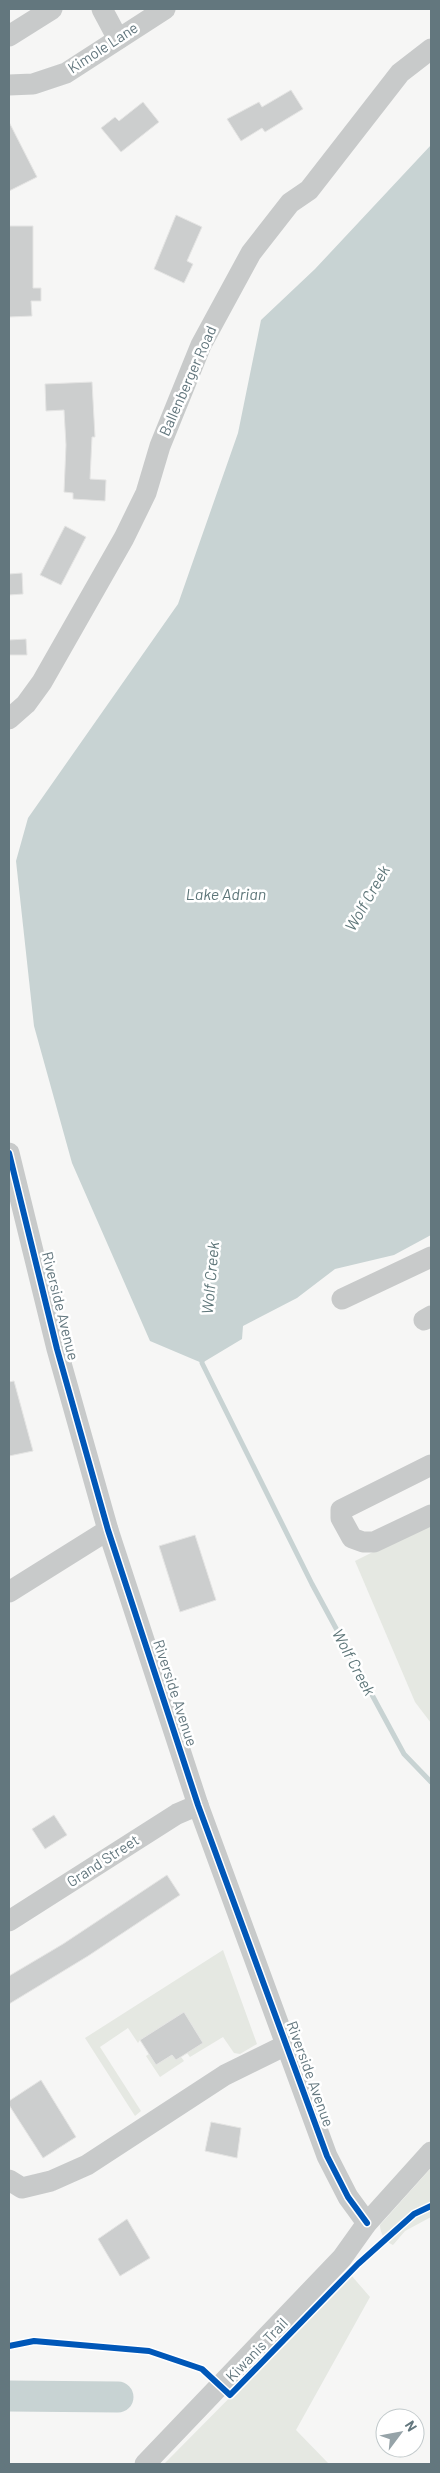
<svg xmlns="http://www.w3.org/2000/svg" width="440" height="2473" font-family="Barlow,sans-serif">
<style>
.green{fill:#e5e8e2}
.water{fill:#c8d3d3}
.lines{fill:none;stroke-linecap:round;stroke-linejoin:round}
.stream{stroke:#c8d3d3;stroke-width:5}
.river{stroke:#c8d3d3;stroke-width:31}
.building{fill:#cccece;stroke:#e5e5e4}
.minor{stroke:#c8caca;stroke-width:21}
.cycleway-casing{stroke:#fff;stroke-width:9}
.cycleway{stroke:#0057b8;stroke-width:6}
.labels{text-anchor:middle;stroke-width:5;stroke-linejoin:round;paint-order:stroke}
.street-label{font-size:15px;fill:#63777e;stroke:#fff}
.water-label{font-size:16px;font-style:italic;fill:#5e7679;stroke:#fff}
</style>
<rect width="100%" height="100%" fill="#f6f6f5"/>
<g class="green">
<path d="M431,1523V1723L415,1702L355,1561Z"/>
<path d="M223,1950L257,2044L240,2054L234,2053L223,2037L190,2057L187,2053L140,2040L138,2043L128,2028L100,2047L141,2111L135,2116L85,2038Z"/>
<path d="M149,2054L156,2065L172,2055L176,2060L181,2057L184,2061L160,2077L146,2056Z"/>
<path d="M431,2168V2217L405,2231L393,2245C385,2242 380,2233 380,2225Z"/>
<path d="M351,2275L370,2297L296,2430L329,2464H164Z"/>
</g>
<path class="water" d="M431,145V1235L394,1255L335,1269L297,1298L243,1326L242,1339L202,1363L150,1341L72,1163L34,1026L16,861L28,818L178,604L238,433L261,320L315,269Z"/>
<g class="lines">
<path class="stream" d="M202,1357V1363L312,1584L404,1754L431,1782"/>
<path class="river" d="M9,2396L118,2397"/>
</g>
<g class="building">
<path d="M291,90L303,109L265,132L262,128L241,141L227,119L259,102L262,107Z"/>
<path d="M143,102L159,122L121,152L101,128L115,117L119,121Z"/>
<path d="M9,122L37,177L9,191Z"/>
<path d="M176,215L202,227L187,261L193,264L184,283L154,269Z"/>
<path d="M9,226H33V288H41V301H31L32,316L9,317Z"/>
<path d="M92,382L95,437H92L90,479L106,480L105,501L73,499V493L64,492L66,445L64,410L46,411L45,384Z"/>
<path d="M65,526L86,537L61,585L40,575Z"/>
<path d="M22,573L23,594L9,595V574Z"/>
<path d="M26,639L27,655H9V640Z"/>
<path d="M14,1381L33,1451L9,1456V1382Z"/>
<path d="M195,1535L216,1600L180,1612L159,1546Z"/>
<path d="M54,1815L67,1835L45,1849L32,1829Z"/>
<path d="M167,1875L180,1895L88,1956L9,2004V1976L63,1944Z"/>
<path d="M184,2012L203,2043L176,2060L172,2055L156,2065L140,2040Z"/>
<path d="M41,2080L76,2137L43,2158L9,2105V2101Z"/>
<path d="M211,2122L241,2128L237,2158L205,2151Z"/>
<path d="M127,2219L150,2258L120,2276L98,2239Z"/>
</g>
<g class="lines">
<g class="minor">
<path d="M102,9L118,39"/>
<path d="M9,36L52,9"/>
<path d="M9,85L33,84L66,73L165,9"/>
<path d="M9,719L26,704L42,682L124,538L146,493L160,446L201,345L251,253L290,203L309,190L400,73L431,49"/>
<path d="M9,1153L57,1349L108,1530L198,1805L327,2156L348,2197L367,2223"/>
<path d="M342,1299L431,1257"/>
<path d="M424,1320L431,1316"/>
<path d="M431,1465L341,1510V1518L352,1538L363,1542H374L431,1515"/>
<path d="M9,1592L108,1530"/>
<path d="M9,1921L177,1814L198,1805"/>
<path d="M9,2180L22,2188L51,2181L87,2165L225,2075L286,2045"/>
<path d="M145,2464L342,2258L367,2223L431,2152"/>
</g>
<g class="cycleway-casing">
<g id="cycleway">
<path d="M9,1153L57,1349L108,1530L198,1805L327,2156L348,2197L367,2223"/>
<path d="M9,2346L34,2341L149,2351L202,2369L230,2395L358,2264L414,2214L431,2206"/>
</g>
</g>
<use href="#cycleway" class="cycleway"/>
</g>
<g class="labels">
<g class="street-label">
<text transform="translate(103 48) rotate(-33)" y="5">Kimole Lane</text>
<text transform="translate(188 381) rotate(-66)" y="5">Ballenberger Road</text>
<text transform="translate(60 1306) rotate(76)" y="5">Riverside Avenue</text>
<text transform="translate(175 1693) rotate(72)" y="5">Riverside Avenue</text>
<text transform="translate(103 1861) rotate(-33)" y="5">Grand Street</text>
<text transform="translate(310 2074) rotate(70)" y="5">Riverside Avenue</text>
<text transform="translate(257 2350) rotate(-46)" y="5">Kiwanis Trail</text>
</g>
<g class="water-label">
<text x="226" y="900">Lake Adrian</text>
<text transform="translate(367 898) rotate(-60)" y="6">Wolf Creek</text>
<text transform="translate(210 1278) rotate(-85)" y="6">Wolf Creek</text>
<text transform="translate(354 1662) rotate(62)" y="6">Wolf Creek</text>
</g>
</g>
<rect width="440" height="2473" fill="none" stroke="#63777e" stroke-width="20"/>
<g transform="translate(400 2433) rotate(58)"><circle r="24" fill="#ffffff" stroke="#c1c9cb"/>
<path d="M0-4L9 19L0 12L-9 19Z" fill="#96a3a8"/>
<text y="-8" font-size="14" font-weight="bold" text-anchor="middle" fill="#63777e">N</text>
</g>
</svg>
